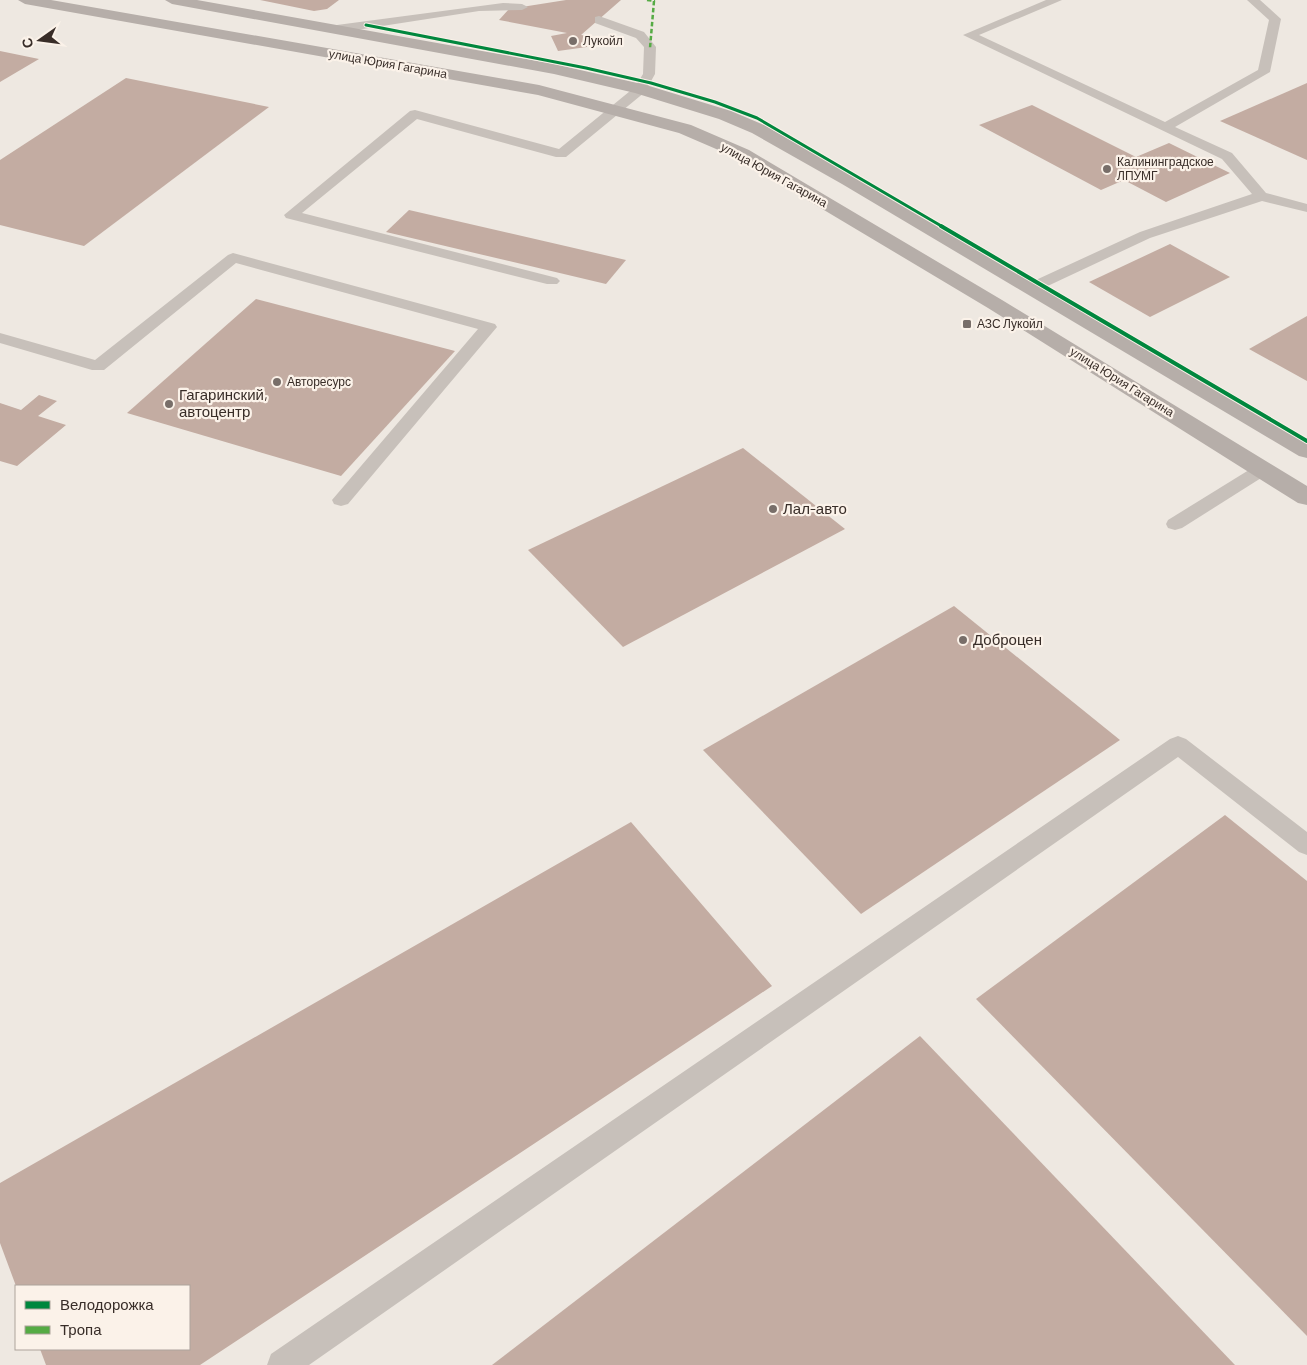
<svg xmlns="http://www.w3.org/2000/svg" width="1307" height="1365" font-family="Barlow,sans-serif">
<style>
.building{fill:#c3aca2}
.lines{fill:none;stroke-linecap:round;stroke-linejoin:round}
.service{fill:#c7c0ba;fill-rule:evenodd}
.primary{fill:#b6aea9;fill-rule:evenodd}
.quiet{stroke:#55ab44;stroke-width:2.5;stroke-dasharray:4.5 2.5;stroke-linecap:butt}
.cycleway-far1-casing{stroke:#fbf2e9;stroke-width:5}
.cycleway-casing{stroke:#fbf2e9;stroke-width:6}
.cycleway-far1{stroke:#00873e;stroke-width:3}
.cycleway{stroke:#00873e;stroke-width:4}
.poi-dot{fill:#786e69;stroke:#fbf2e9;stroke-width:2}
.labels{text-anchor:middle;stroke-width:4.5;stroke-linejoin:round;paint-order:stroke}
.far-poi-label{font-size:12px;fill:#382d28;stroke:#fbf2e9;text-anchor:start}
.far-street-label{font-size:12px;fill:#382d28;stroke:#fbf2e9}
.poi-label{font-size:15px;fill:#382d28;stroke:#fbf2e9;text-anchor:start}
</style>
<rect width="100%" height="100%" fill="#eee8e1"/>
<g class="building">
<path d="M260,0H339L327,9L314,11Z"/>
<path d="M566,0H621L581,35L589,36L594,46L558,51L551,36L567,33L499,20L509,9Z"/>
<path d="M0,51L39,59L0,82Z"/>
<path d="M126,78L269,107L84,246L0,225V160Z"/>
<path d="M1307,83V160L1220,121Z"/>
<path d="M1032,105L1136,157L1169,143L1230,173L1166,202L1124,180L1101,190L979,125Z"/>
<path d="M409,210L626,260L606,284L386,232Z"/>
<path d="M1170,244L1230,277L1150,317L1089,282Z"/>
<path d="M256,299L455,351L341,476L127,413Z"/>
<path d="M1307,316V381L1249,349Z"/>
<path d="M39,395L57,401L38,416L66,425L17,466L0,461V403L21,410Z"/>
<path d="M743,448L845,529L623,647L528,550Z"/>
<path d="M954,606L1120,740L861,914L703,750Z"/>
<path d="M1225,815L1307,881V1336L976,999Z"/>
<path d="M631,822L772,986L200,1365H46L40,1349H189V1286H16L0,1243V1183Z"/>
<path d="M920,1036L1235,1365H492Z"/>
</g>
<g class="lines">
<g class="service">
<path d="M1046,0H1062L979,35L1165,122L1258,70L1269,20L1247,0H1260L1281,19L1270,72L1175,127L1232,153L1266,193L1307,204V212L1262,201L1150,238L1037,291H1025L1023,288L1025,285L1140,232L1252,194L1222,159L963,35Z"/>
<path d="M503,3L522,4L528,7L522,10L479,11L337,33L331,29L337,25Z"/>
<path d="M599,16L644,32L656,47L655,74L645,92L566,157H556L417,119L302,213L557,278L560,281L557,284H547L286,218L284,215L410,111L415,110L559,149L635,87L643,74L644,47L636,38L595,23V17Z"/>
<path d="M233,253L495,324L497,327L348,504L341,506L334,504L332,500L478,329L236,263L104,370H92L0,343V333L95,360L228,255Z"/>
<path d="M1263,463L1269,465L1272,469L1269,473L1182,528L1175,530L1168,528L1166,524L1168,520L1257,465Z"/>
<path d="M1178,736L1186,739L1307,832V855L1299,852L1178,757L309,1365H267L271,1354L1170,739Z"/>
</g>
<g class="primary">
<path d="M18,0H51L539,85L691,125L749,150L1002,300L1307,486V505L1298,503L988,308L737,158L679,133L538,95L25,4Z"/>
<path d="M165,0H197L554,64L646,85L731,111L764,125L854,176L1307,441V458L1299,456L842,184L752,133L719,119L635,93L554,74L172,4Z"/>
</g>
<path class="quiet" d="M647,0L654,1L650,48"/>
<g class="cycleway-far1-casing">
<path id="cycleway-far1" d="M366,25L586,68L651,83L715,102L757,118L943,227"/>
</g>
<g class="cycleway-casing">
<path id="cycleway" d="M941,226L1307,441"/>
</g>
<use href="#cycleway-far1" class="cycleway-far1"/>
<use href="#cycleway" class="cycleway"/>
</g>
<g class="poi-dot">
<circle cx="573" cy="41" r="5"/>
<circle cx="1107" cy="169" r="5"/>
<rect x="962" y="319" width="10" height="10" rx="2.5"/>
<circle cx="277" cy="382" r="5"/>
<circle cx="169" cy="404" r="5"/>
<circle cx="773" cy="509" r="5"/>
<circle cx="963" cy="640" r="5"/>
</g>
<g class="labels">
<g class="far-poi-label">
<text x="583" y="45">Лукойл</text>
<text x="1117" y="166">Калининградское<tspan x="1117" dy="14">ЛПУМГ</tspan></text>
<text x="977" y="328">АЗС Лукойл</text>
<text x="287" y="386">Авторесурс</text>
</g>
<g class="far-street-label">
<text transform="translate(388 64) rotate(10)" y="4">улица Юрия Гагарина</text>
<text transform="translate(774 175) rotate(29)" y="4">улица Юрия Гагарина</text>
<text transform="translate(1122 382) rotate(32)" y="4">улица Юрия Гагарина</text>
</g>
<g class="poi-label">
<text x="179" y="400">Гагаринский,<tspan x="179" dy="17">автоцентр</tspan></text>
<text x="783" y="514">Лал-авто</text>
<text x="973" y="645">Доброцен</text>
</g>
</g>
<rect x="15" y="1285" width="175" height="65" fill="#fbf2e9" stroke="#ada39c"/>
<rect x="25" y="1301" width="25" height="8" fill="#00873e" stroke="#ada39c"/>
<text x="60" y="1310" font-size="15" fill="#382d28">Велодорожка</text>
<rect x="25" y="1326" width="25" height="8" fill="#55ab44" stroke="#ada39c"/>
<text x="60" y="1335" font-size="15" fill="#382d28">Тропа</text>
<g transform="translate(40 40) rotate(256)" stroke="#fbf2e9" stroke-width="4" paint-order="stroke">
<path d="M0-4L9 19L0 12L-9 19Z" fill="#382d28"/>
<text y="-8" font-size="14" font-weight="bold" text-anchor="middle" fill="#382d28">С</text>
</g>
</svg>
